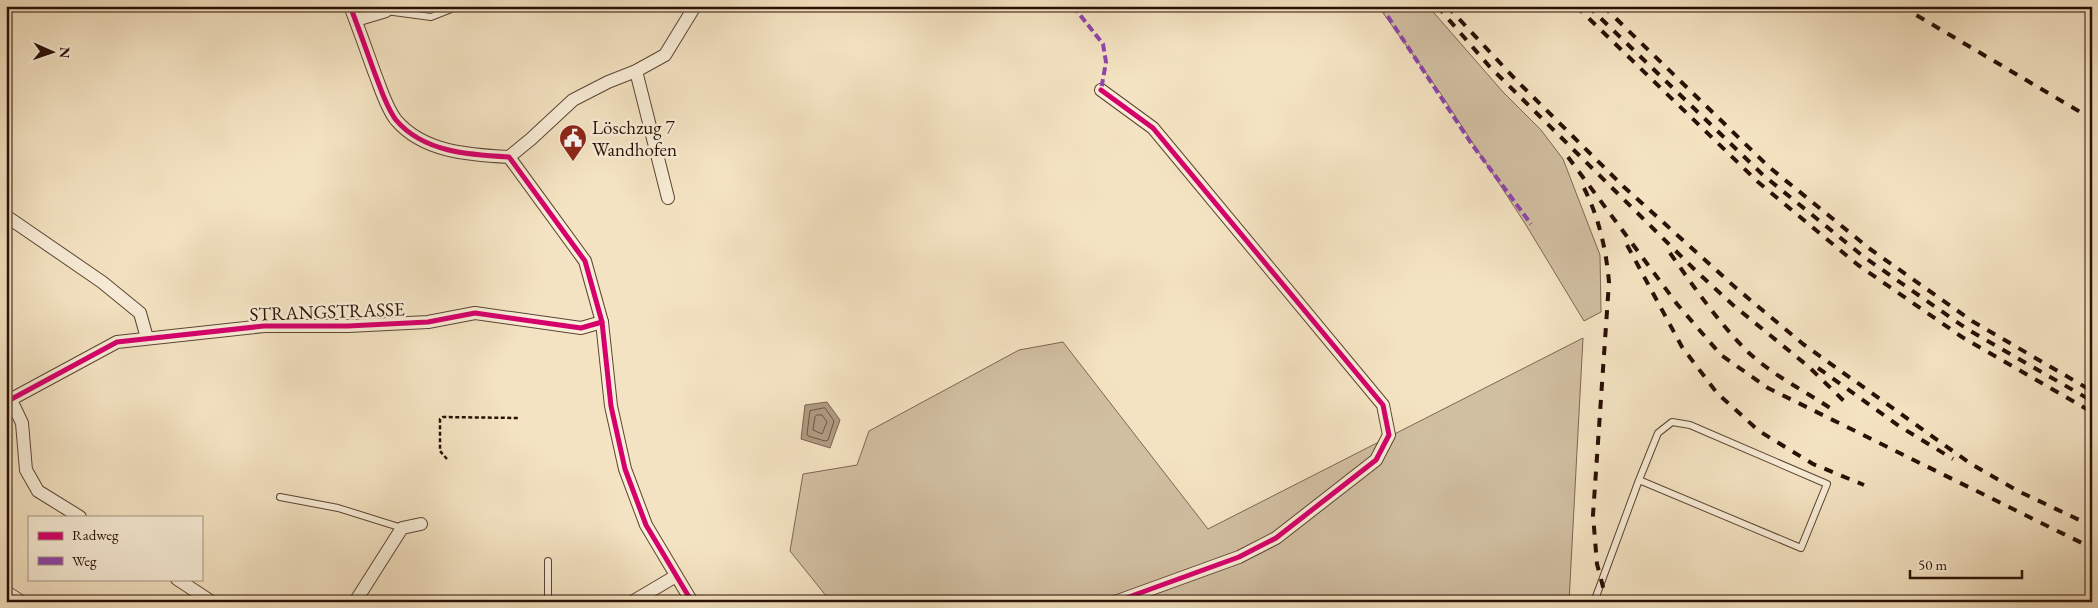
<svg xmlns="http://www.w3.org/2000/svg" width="2098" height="608" font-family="'EB Garamond',serif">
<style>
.green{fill:#d1bfa2;stroke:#7d6754}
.water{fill:#af9b82;stroke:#796350}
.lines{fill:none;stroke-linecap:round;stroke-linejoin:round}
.shore{stroke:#6c5544;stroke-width:1}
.lane-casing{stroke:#5c4434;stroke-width:8}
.street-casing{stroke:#5c4434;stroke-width:14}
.secondary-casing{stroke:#290f05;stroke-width:19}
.path{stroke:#290f05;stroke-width:2.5;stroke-dasharray:4 2.5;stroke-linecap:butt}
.lane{stroke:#f8edd7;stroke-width:6}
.street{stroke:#f8edd7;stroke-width:12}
.secondary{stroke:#f8edd7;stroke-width:18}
.rail{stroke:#290f05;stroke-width:4;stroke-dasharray:9 9;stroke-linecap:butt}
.quiet{stroke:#8e44ad;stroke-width:4;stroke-dasharray:8 4;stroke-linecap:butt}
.cycleway-casing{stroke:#f8edd7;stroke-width:8}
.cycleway{stroke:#d6006c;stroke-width:5}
.labels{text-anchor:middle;stroke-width:5;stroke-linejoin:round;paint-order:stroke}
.poi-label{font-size:19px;fill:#290f05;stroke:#f8edd7;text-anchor:start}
.street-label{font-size:19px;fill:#290f05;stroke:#f8edd7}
</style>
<rect width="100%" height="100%" fill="#f4e3c2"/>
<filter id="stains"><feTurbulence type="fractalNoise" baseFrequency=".004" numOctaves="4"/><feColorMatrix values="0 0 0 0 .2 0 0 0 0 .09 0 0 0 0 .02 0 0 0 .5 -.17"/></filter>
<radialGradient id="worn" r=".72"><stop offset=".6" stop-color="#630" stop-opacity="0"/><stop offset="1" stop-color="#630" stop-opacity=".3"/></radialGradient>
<g class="green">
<path d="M1378,6H1428L1503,92L1541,130L1563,159L1600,255L1601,312L1584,321L1526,225L1441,94Z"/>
<path d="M1583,338L1569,602H831L790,551L803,474L857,465L869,431L1019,350L1063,342L1208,529Z"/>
</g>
<path class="water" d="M827,402L840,420L830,448L801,439L805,405Z"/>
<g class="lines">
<g class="shore">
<path d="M825,408L834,421L828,440L825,441L808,436L807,434L810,411Z"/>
<path d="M817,415H822L827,422L822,434L813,430L815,417Z"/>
</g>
<g class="lane-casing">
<g id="lane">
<path d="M386,11L431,17L459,6"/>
<path d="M280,497L338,508L402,528"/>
<path d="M548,602V561"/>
<path d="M1594,602L1639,480L1658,433L1672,422L1690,425L1827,484L1801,548L1639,480"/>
</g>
</g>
<g class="street-casing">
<g id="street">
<path d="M350,6C359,29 367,52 375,74C381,89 386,107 396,120C423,152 469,155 509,157L585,261L602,322L611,406L625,469L646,525L692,602"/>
<path d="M356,20L386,11L388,6"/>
<path d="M636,71L668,198"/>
<path d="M1101,90L1153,128L1383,405L1389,435L1376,460L1276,538L1239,557L1115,602"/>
<path d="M509,157L531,139L573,100L608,82L636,71L665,55L695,6"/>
<path d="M6,216L102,282L140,313L147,338"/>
<path d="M11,400L22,423L26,470L38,491L80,517"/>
<path d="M6,402L117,342L264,326H348L428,322L475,313L581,328L602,322"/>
<path d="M177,579L212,602"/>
<path d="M355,602L402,528L421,524"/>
<path d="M632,602L676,576"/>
</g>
</g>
<g class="secondary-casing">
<path id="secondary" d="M6,595L17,602"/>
</g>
<path class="path" d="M447,459L440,451V419L443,417L519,418"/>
<use href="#lane" class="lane"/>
<use href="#street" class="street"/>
<use href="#secondary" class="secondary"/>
<g class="rail">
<path d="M1437,6L1489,66L1696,271L1733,305L1809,367L1848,405"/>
<path d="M1447,6L1516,80L1624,187L1736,288L1803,344L1971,464L2018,491L2092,526"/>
<path d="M1576,6L1758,182L1858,265L1962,337L2092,412"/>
<path d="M1588,6L1763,175L1864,257L1967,329L2092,401"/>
<path d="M1603,6L1769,167L1870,249L1972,321L2092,391"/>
<path d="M1901,6L2092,119"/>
<path d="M1568,157L1677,304L1721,355L1768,388L2092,548"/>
<path d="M1584,188C1599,218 1606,249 1609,282L1593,515L1597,564L1607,602"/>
<path d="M1627,245L1682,347L1717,393L1759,431L1813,464L1864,485"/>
<path d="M1670,253C1694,287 1718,322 1748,352C1771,374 1803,390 1830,408"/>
<path d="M1818,368L1899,426L1953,459"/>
</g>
<g class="quiet">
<path d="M1073,6L1103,44L1106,62L1101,90"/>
<path d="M1381,6L1471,143L1531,224"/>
</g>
<g class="cycleway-casing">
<g id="cycleway">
<path d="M350,6C359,29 367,52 375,74C381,89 386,107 396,120C423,152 469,155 509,157L585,261L602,322L611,406L625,469L646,525L692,602"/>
<path d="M1101,90L1153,128L1383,405L1389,435L1376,460L1276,538L1239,557L1115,602"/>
<path d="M6,402L117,342L264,326H348L428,322L475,313L581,328L602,322"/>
</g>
</g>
<use href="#cycleway" class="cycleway"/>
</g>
<defs>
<g id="civic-pin" transform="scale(1.4375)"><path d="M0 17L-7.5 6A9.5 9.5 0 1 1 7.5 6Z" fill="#8f2418" stroke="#f8edd7"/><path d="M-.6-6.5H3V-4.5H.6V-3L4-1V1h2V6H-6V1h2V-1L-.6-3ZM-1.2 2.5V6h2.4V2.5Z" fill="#fff"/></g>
</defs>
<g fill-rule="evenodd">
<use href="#civic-pin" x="573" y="138"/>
</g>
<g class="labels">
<g class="poi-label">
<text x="592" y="134">Löschzug 7<tspan x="592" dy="22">Wandhofen</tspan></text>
</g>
<g class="street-label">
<text transform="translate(327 311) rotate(-2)" y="7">STRANGSTRASSE</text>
</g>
</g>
<rect width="2098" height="608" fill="none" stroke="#f4e3c2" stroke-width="25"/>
<rect x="8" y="8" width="2083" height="593" fill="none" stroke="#290f05" stroke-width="2.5"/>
<rect x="12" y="12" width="2073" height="583" fill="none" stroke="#290f05"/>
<rect x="28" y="516" width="175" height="65" fill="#f8edd7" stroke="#a59483"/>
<rect x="38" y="532" width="25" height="8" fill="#d6006c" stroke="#a59483"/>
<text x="72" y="540" font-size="15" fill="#290f05">Radweg</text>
<rect x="38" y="557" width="25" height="8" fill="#8e44ad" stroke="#a59483"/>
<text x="72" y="566" font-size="15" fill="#290f05">Weg</text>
<g transform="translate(52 52) rotate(92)" stroke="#f8edd7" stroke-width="4" paint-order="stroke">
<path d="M0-4L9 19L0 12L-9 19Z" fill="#290f05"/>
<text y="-8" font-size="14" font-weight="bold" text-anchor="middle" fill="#290f05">N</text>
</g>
<path d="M1910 570v8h112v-8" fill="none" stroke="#290f05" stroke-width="2.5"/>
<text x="1918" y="570" font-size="15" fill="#290f05" stroke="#f8edd7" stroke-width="4" paint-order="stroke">50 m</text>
<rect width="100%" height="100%" filter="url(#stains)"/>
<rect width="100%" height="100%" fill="url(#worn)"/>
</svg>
